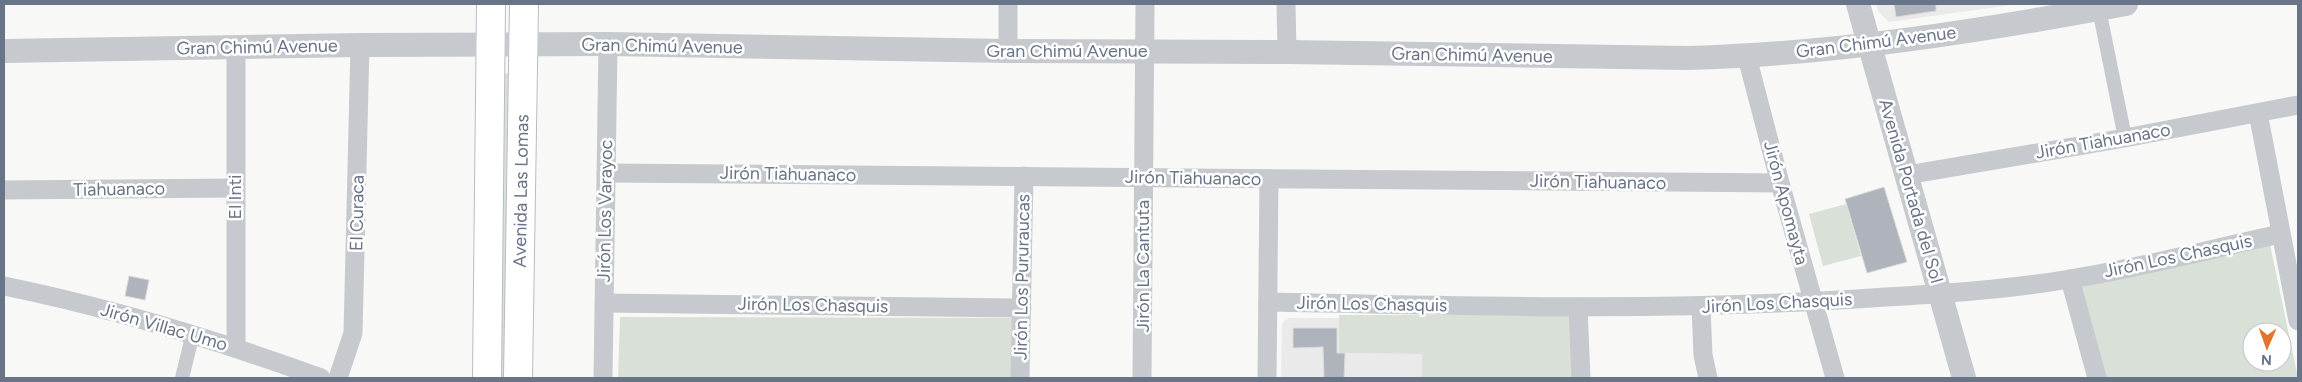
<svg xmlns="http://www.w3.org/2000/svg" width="2302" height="382" font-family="Figtree,sans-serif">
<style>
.built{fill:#e9eae9}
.green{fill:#d9e0d7;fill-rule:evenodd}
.building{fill:#afb4bc;stroke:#dadad8}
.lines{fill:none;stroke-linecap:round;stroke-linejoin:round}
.secondary-casing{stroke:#b8bcc2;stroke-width:30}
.pedestrian{stroke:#c6c9cd;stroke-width:14}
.minor{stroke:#c6c9cd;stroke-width:19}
.tertiary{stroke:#c6c9cd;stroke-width:24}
.secondary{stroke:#fff;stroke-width:28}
.labels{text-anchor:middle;stroke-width:5;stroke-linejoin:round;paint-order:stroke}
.street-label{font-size:18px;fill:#687487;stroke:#fff}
</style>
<rect width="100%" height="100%" fill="#f8f9f6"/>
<g class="built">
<path d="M1876,4H2018L1889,22L1878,11Z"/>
<path d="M1289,318H1339V353L1423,354L1422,378H1281L1282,323Z"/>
</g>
<g class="green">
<path d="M501,73L512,74L508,378H499Z"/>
<path d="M1846,204L1861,256L1823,266L1809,214Z"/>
<path d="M2270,244L2298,378H2103L2078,282ZM2252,332H2282V362H2252Z"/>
<path d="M1339,315H1569L1574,378H1422V354L1339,353Z"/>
<path d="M620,317L1012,318L1011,378H618Z"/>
</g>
<g class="building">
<path d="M1894,4H1936V11L1896,17Z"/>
<path d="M1884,187L1907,262L1867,273L1845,199Z"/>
<path d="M129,276L149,280L145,300L125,296Z"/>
<path d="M1293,328H1337V353H1345L1344,378H1324L1323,347L1293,348Z"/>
</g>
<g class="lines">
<g class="secondary-casing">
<g id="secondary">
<path d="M487,378L491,4"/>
<path d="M518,378L524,4"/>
</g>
</g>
<g class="pedestrian">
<path d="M2099,9L2125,138"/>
<path d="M182,378L193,333"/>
</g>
<g class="minor">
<path d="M1008,4V51"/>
<path d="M1286,4L1287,52"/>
<path d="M1747,57L1780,183L1835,378"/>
<path d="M2258,113L2298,321"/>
<path d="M606,173L1780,183"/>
<path d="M1907,175L2125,138L2298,105"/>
<path d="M4,190L235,188"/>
<path d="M2070,279L2097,378"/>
<path d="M4,286C112,308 217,340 321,378"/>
<path d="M1268,302C1469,306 1670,312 1871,298C1937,294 2005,290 2070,279C2140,268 2210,249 2280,234"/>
<path d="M604,303L1022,308"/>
<path d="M1701,307L1703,355L1708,378"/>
<path d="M1578,308L1581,378"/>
<path d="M236,347V47"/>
<path d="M338,378L353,333L360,45"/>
<path d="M603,378L608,44"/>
<path d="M1020,378L1024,176"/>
<path d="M1142,378L1145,4"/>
<path d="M1267,378L1269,179"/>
</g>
<g class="tertiary">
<path d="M1858,4L1964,378"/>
<path d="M4,51L360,45L608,44L1008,51L1287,52L1688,58C1835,54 1981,31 2126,4"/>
</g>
<use href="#secondary" class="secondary"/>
</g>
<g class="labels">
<g class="street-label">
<text transform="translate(1876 42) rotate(-7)" y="6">Gran Chimú Avenue</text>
<text transform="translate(662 46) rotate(1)" y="6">Gran Chimú Avenue</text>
<text transform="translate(257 47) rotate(-1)" y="6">Gran Chimú Avenue</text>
<text x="1067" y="57">Gran Chimú Avenue</text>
<text transform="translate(1472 55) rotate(1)" y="6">Gran Chimú Avenue</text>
<text transform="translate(2103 141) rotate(-10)" y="6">Jirón Tiahuanaco</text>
<text transform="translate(788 174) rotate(1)" y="6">Jirón Tiahuanaco</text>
<text transform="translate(1193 178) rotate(1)" y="6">Jirón Tiahuanaco</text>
<text transform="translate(1598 182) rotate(1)" y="6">Jirón Tiahuanaco</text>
<text transform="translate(119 189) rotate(-1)" y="6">Tiahuanaco</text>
<text transform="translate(521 191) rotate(-89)" y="6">Avenida Las Lomas</text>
<text transform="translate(1911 191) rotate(74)" y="6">Avenida Portada del Sol</text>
<text transform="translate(235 197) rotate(-90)" y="6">El Inti</text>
<text transform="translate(1786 203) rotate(75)" y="6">Jirón Apomayta</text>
<text transform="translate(605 211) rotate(-89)" y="6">Jirón Los Varayoc</text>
<text transform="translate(357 213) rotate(-89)" y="6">El Curaca</text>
<text transform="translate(2178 256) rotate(-12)" y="6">Jirón Los Chasquis</text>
<text transform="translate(1143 266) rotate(-90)" y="6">Jirón La Cantuta</text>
<text transform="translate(1022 277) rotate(-89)" y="6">Jirón Los Pururaucas</text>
<text transform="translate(1777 303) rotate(-3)" y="6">Jirón Los Chasquis</text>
<text transform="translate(1372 304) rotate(1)" y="6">Jirón Los Chasquis</text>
<text transform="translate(813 305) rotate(1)" y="6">Jirón Los Chasquis</text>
<text transform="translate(164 327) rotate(16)" y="6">Jirón Villac Umo</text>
</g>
</g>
<rect width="2302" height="382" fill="none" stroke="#687487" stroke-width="10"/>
<g transform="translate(2267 347) rotate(182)"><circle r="24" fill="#ffffff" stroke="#c3c7cf"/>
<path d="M0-4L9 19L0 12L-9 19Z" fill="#e2752d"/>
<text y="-8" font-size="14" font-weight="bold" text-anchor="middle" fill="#687487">N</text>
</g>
</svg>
